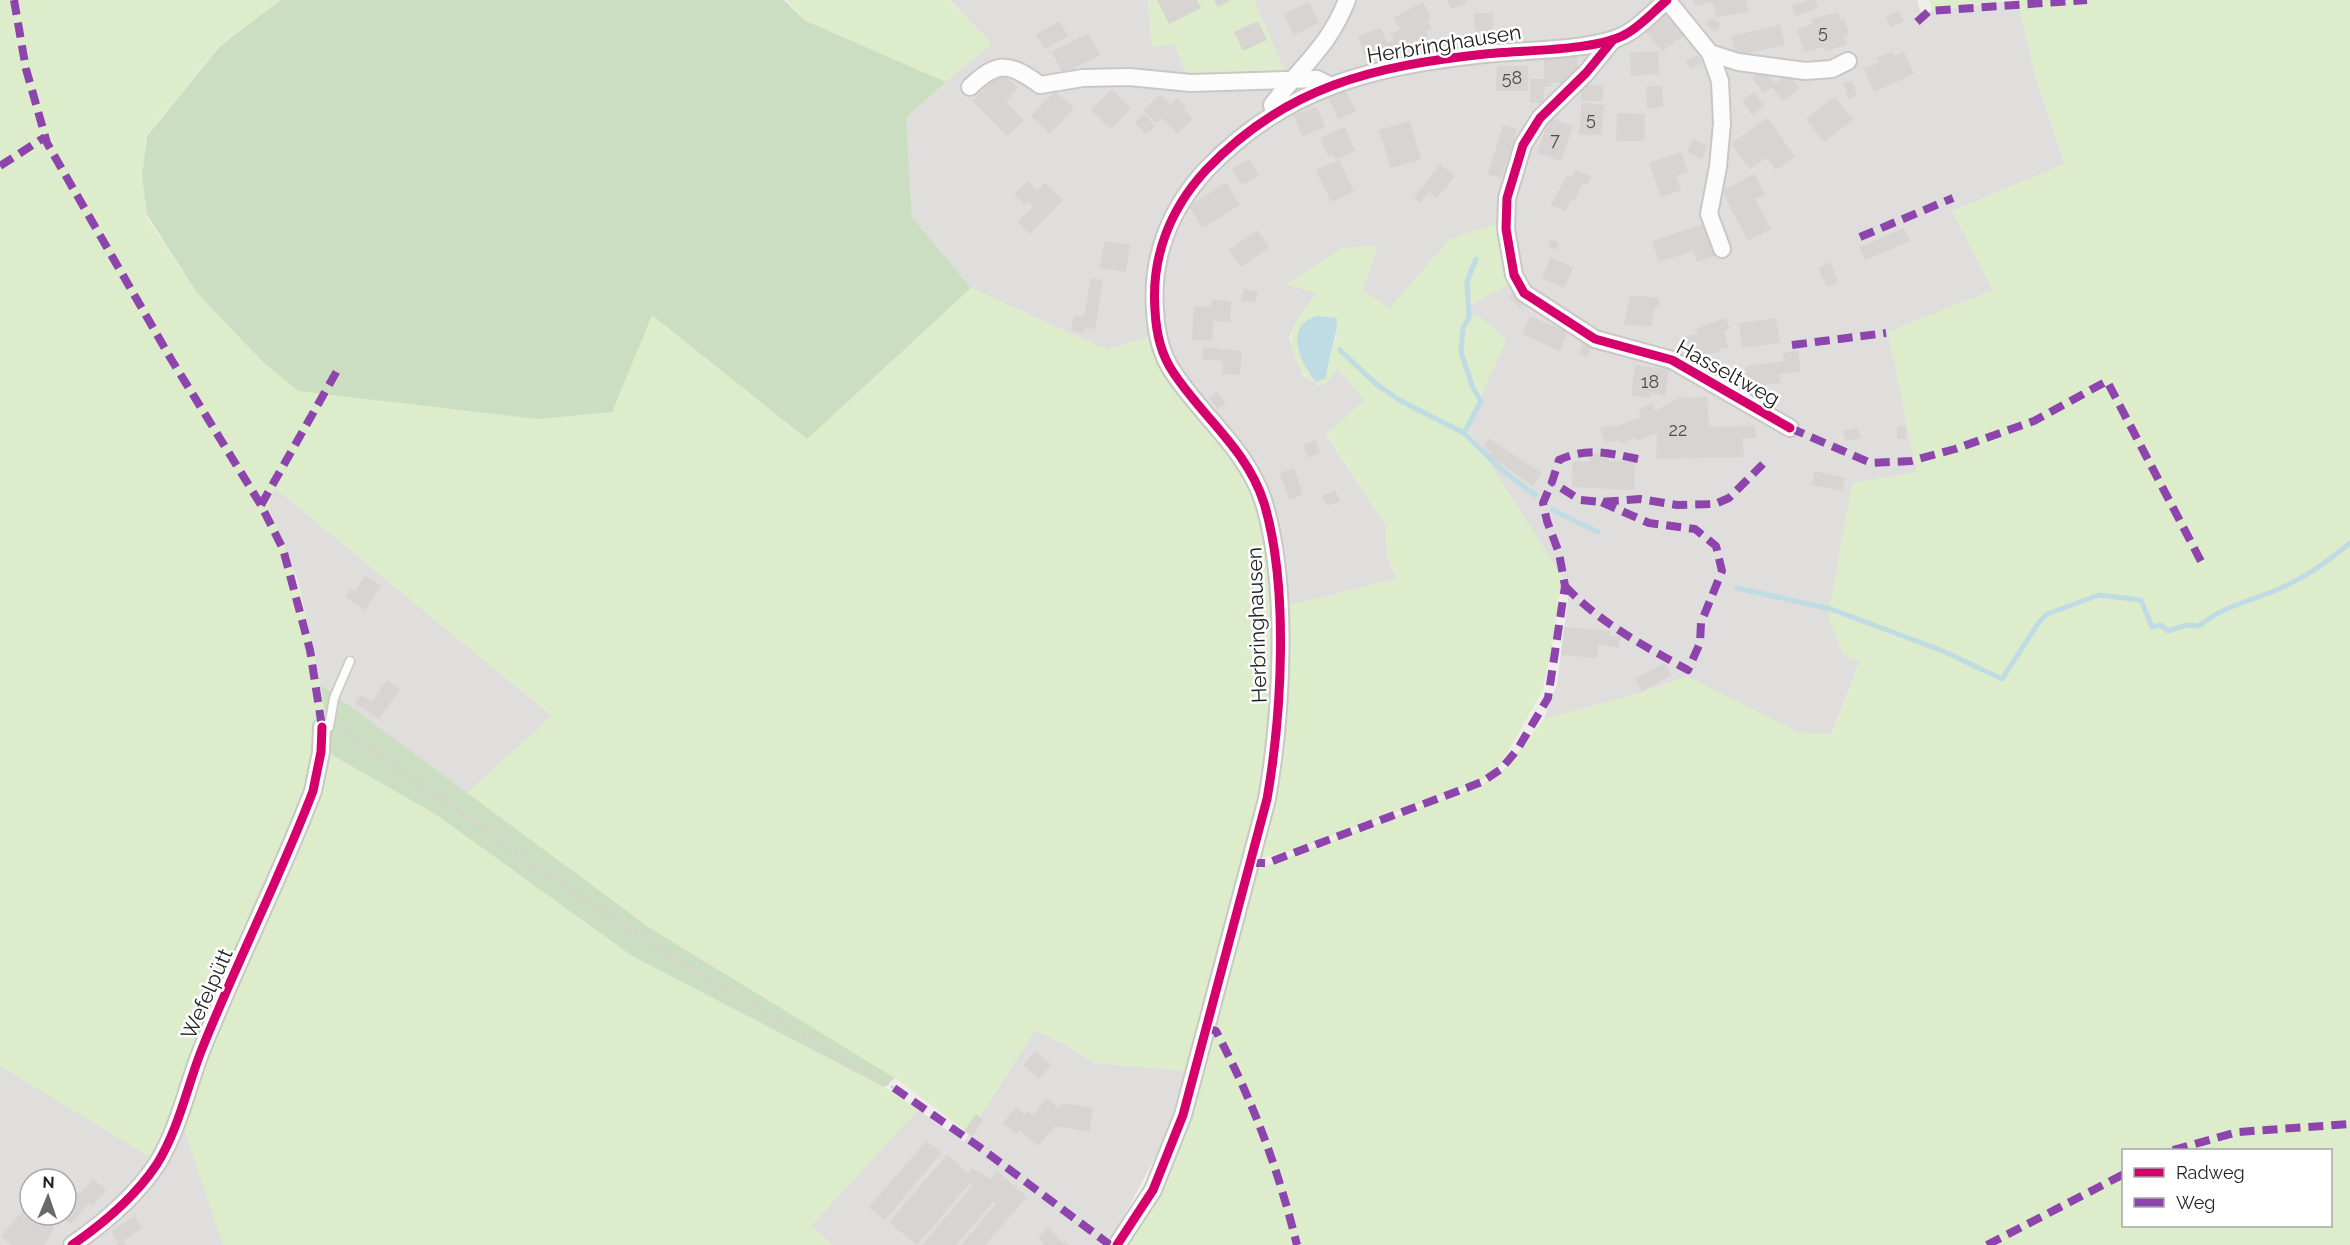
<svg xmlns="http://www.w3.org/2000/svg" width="2350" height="1245" font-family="Raleway,sans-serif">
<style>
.residential{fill:#dfdedc;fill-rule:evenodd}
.grass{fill:#ddeccb;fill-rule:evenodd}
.forest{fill:#cbdec1}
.water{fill:#bfdbe3}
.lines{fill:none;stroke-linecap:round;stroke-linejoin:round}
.stream{stroke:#bfdbe3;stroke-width:5}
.building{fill:#d7d4d2}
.service-casing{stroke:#c9c8c7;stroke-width:11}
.minor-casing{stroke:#c9c8c7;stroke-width:20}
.path{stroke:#dccecd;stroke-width:3;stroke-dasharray:3 3;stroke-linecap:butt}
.service{stroke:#fdfcfc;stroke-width:8}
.minor{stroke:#fdfcfc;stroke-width:16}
.quiet{stroke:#8e44ad;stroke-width:8;stroke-dasharray:15 8;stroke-linecap:butt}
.cycleway-casing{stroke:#fff;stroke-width:13}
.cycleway{stroke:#d6006c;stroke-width:9}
.labels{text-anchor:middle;stroke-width:5;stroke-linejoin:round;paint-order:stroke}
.number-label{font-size:18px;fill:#4f4e4e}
.street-label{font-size:21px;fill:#222;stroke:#fff}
</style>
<rect width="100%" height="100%" fill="#f0eeeb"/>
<g class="residential">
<path d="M950,0H1148L1152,47L1174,44L1285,74L1254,0H1917L1922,15L1932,10L2018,0L2034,71L2065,164L1952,211L1993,290L1888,332L1917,472L1860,661L1831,735L1797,732L1687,676L1641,693L1544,719L1557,684L1568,599L1562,577L1467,428L1506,339L1470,314L1469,306L1519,278L1450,239L1390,309L1362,290L1377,247L1287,283L1316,293L1294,326L1289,338L1303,375L1319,386L1337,368L1365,400L1326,435L1386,526L1387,556L1397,579L1282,607L1152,336L1107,350L971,288L912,217L906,118L990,42Z"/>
<path d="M275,488L552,716L467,793L320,684L299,584L268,506Z"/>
<path d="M1035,1030L1065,1045L1094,1063L1188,1071L1161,1146L1112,1239L1116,1245H833L810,1226L918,1110L964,1142Z"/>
<path d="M0,1066L185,1131L224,1245H0ZM30,1179H66V1215H30Z"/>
</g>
<g class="grass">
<path d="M0,0H281L219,46L146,136L143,174L147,218L197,293L264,363L298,391L652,314L807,438L971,288L1107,350L1152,336L1239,463L1260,508L1272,577L1275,660L1261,781L1244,859L1188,1071L1094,1063L1065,1045L1035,1030L969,1134L895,1078L650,928L467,793L552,716L275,488L268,506C305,585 318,670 332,755L435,814L632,956L884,1087L918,1110L811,1226L833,1245H223L185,1131L153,1159L0,1066Z"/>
<path d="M787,0H949L992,44L946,82L804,20Z"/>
<path d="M1148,0H1254L1286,74L1187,76L1174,44L1152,47Z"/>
<path d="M1929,0H2004L1932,10Z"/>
<path d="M2018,0H2350V1245H1129L1175,1153L1213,1037L1254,870L1484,783L1504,770L1544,719L1641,693L1687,676L1797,732L1832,734L1860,662L1843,655L1828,616L1852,483L1917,472L1888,332L1993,290L1952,211L2065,164L2034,71ZM2124,1150H2330V1226H2124Z"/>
<path d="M1500,223L1512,283L1469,306L1470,314L1479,316L1506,339L1467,428L1562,577L1552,647L1542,692L1499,767L1480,781L1297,849L1257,859L1282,607L1397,579L1387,556L1386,526L1326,434L1365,400L1337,368L1329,382L1319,386C1306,377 1301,372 1295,357C1284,329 1301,316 1316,293L1286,284L1342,248L1377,246L1362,290L1390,308L1450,239ZM1337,335L1328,363L1326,378L1297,339Z"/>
</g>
<g class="forest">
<path d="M281,0H784L804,20L946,82L906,118L912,217L971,288L807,439L652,315L612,412L538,419L298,391L264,363L197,293L147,215L142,176L147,136L220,46Z"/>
<path d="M320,684L650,928L895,1078L884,1087L632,956L435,814L332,755Z"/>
</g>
<path class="water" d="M1317,316L1337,318C1337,339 1328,357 1326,378L1316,382C1300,362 1283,326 1317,316Z"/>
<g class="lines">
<g class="stream">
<path d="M1340,350L1376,384L1401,401L1464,433L1502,470L1535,495"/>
<path d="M1464,433L1481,401L1473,388L1461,352L1463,328L1469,318L1467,282L1476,259"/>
<path d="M1553,510L1598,532"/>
<path d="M1737,588L1831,609L1943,651L2002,679L2039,622L2047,614L2099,595L2141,600L2152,627L2161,625L2168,631L2187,625L2199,626C2221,607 2253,600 2279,589C2304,578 2329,561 2350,543"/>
</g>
</g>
<g class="building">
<path d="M1157,0H1197L1201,8L1169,24Z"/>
<path d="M1214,0H1231L1218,7Z"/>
<path d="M1447,0H1467L1468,2L1451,9Z"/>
<path d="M1693,0H1746L1749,11L1716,18L1713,2L1694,6Z"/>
<path d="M1810,0H1816L1818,8L1796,16L1792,6Z"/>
<path d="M1309,2L1319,23L1294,35L1284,14Z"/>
<path d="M1423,2L1431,18L1427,20L1432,28L1426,31L1428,36L1389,53L1387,48L1365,57L1358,36L1381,28L1387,43L1394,40L1391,33L1401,30L1393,18Z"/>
<path d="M1667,9L1687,33L1662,51L1645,31L1646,24Z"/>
<path d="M1898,11L1904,21L1891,27L1886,17Z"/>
<path d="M1838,12L1840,20L1844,19L1849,35L1844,36L1847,45L1824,51L1823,47L1804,52L1797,29L1813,24L1812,19Z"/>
<path d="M1474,13H1493V31H1475Z"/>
<path d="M1711,18L1721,24L1716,32L1706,25Z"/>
<path d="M1059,21L1068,36L1045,49L1036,35Z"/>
<path d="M1258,21L1267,40L1243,51L1234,32Z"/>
<path d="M1780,25L1785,45L1736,56L1731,36Z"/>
<path d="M1088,33L1100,55L1063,74L1052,52Z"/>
<path d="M1658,51L1659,74L1631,76L1630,53Z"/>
<path d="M1892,52L1894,56L1904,52L1914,74L1874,92L1864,69L1879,62L1877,58Z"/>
<path d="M1699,55L1702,63L1690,69L1686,61Z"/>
<path d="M1544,57H1578V77H1568L1567,83H1551V87H1544V103H1530V79H1544Z"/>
<path d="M1497,66H1528V91H1496Z"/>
<path d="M1764,69L1775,84L1789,74L1800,88L1783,101L1772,87L1764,93L1752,78Z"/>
<path d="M1002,71L1018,88L1006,102L1024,121L1007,136L972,101Z"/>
<path d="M1852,81L1857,96L1848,99L1844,83Z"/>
<rect x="1581" y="85" width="22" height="16"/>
<path d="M1646,86H1662L1663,107L1647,108Z"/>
<path d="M1344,88L1356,111L1339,119L1327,96Z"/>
<path d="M1112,89L1131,109L1110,129L1091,110Z"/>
<path d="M1055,91L1074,108L1050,134L1031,116Z"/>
<path d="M1754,92L1764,106L1752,115L1742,101Z"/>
<path d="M1160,95L1171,105L1177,98L1186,107L1183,109L1192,119L1178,134L1161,118L1156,123L1143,111Z"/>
<path d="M1835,97L1853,120L1824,142L1806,119Z"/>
<path d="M1582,103L1604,105L1601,135L1579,134Z"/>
<path d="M1317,107L1325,127L1302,136L1294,115Z"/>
<path d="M1617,113L1645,114L1644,141H1616Z"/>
<path d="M1144,114L1155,126L1146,134L1135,123Z"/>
<path d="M1549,118L1573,126L1561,161L1537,153Z"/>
<path d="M1767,118L1795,156L1776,170L1766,158L1750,169L1731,144Z"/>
<path d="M1410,121L1421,160L1391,168L1379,130Z"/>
<path d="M1503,125L1517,129L1501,178L1488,174Z"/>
<path d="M1345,127L1355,151L1336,159L1333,154L1328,156L1320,138Z"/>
<path d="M1693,139L1708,146L1702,159L1687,152Z"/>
<path d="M1681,152L1688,172L1676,176L1681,190L1661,197L1649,163Z"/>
<path d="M1249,159L1259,175L1242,185L1232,169Z"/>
<path d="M1339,160L1354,192L1331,202L1316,170Z"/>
<path d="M1440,164L1455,176L1437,198L1429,192L1420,203L1414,198Z"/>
<path d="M1575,170L1591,176L1587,185L1582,184L1574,201L1571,199L1565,211L1551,205L1567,175L1572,177Z"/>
<path d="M1754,174L1765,194L1755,199L1771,229L1748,241L1722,191Z"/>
<path d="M1027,181L1037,191L1045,183L1063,200L1030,234L1018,222L1033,206L1029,201L1025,205L1014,195Z"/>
<path d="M1226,183L1240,205L1202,228L1189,206Z"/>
<path d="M1704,224L1715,256L1697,262L1693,251L1659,262L1652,241Z"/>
<path d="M1904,228L1910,241L1865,260L1860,247Z"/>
<path d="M1257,230L1269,247L1241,267L1229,250Z"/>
<path d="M1551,239L1559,243L1556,250L1548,246Z"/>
<path d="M1104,241L1130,245L1126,272L1100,268Z"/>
<path d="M1551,257L1573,267L1564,288L1542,278Z"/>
<path d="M1830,262L1838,282L1827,287L1818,268Z"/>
<path d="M1091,278L1103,280L1095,329L1085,328L1084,333L1071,331L1074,315L1084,317Z"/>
<path d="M1244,289L1258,292L1255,303L1241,300Z"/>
<path d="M1515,291L1526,302L1520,308L1509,297Z"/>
<path d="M1630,295L1658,298L1660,303L1654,309L1652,326L1624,325Z"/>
<path d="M1212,300L1231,301L1230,322L1214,321L1212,341L1192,340L1194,306L1211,307Z"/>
<path d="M1530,316L1568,332L1560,351L1522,334Z"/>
<path d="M1725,318L1730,328L1724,331L1728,348L1719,349V352L1691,358L1687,336L1698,334L1696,329Z"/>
<path d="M1776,318L1780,343L1742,348L1739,323Z"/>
<path d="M1584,340L1592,343L1587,357L1579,354Z"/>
<path d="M1203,347L1242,351L1240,375L1222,374L1223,361L1202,359Z"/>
<path d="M1798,351L1801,372L1779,374L1780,383L1748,387L1746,366L1784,361L1783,353Z"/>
<path d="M1635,365L1669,369L1665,396L1651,394V398L1631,396Z"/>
<path d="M1217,392L1226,404L1218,409L1209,398Z"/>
<path d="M1707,397L1709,427L1755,426L1756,438H1742L1744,457L1656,459L1657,433L1637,441L1636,437L1622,443L1620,440L1605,443L1600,427L1617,426L1642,417L1638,410L1652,404L1655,411L1679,398Z"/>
<rect x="1897" y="426" width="9" height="13"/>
<path d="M1858,428L1860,438L1846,441L1843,431Z"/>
<path d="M1488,438L1542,473L1533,486L1489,455L1491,452L1483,446Z"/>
<path d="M1315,440L1320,453L1308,458L1303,445Z"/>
<path d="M1590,453L1609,454V461L1635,462L1634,490L1572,487L1573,461L1590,462Z"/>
<path d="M1294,468L1303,495L1289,500L1280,473Z"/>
<path d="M1815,471L1845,478L1842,491L1812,485Z"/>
<path d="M1335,490L1340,501L1327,506L1322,496Z"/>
<path d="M365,576L381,586L365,610L345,597L351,589L355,591Z"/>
<path d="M1564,627L1610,631V636H1620L1619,648L1598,644L1597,658L1561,655Z"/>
<path d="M1664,663L1671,675L1642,691L1635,679Z"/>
<path d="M387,680L400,689L379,719L355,703L361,695L372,702Z"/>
<path d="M1035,1051L1051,1065L1039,1079L1023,1065Z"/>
<path d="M1047,1098L1058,1108L1063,1103L1093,1108L1089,1132L1055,1126L1038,1146L1019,1130L1016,1134L1003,1123L1016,1107L1025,1115L1028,1111L1033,1115Z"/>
<path d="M976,1114L983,1120L972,1136L964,1131Z"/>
<path d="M927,1141L941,1153L885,1220L869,1207Z"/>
<path d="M947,1155L968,1173L972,1168L990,1179L997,1171L1027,1197L985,1245H961L996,1204L993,1202L956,1245H922L973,1185L970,1183L917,1245L889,1222Z"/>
<path d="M93,1179L106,1190L93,1206L89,1203L71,1224L59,1215H66V1185L80,1194Z"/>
<path d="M27,1206L30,1208V1215H38L54,1228L44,1245H12L1,1236Z"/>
<path d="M134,1216L142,1228L123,1241L126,1245H116L119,1243L111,1231Z"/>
<path d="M1048,1227L1063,1243L1064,1241L1069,1245H1042L1044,1243L1038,1238Z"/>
</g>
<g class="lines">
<g class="service-casing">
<path id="service" d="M323,727H329L334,698L350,661"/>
</g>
<g class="minor-casing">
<g id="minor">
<path d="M1667,0L1710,53L1738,62L1805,71L1832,69L1848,61"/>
<path d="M1613,40L1586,73L1540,118L1523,145L1507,198L1506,229L1514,275L1524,293L1595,339L1672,360L1790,428"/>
<path d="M1710,53L1720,81L1722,123L1718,167L1709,214L1722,249"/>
<path d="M970,87C998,60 1010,63 1040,85L1083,78L1129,77L1191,83L1317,79L1329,85"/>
<path d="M1274,112L1272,105C1300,67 1329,47 1347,0"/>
<path d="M72,1245C104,1223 135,1197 157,1164C178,1130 186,1091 200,1054C235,965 279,880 313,791L321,752L322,727"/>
<path d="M1117,1245L1153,1190L1183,1115L1267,799C1282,713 1289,586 1264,503C1247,449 1203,418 1173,372C1160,353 1156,332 1155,310C1151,257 1170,209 1206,170C1286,86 1374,66 1485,54C1521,50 1597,51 1626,34C1641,26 1654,11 1667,0"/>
</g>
</g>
<path class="path" d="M343,730L571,890L718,986L894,1088"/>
<use href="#service" class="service"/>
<use href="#minor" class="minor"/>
<g class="quiet">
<path d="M14,0L26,69L47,143L171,359L261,505L283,549L310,650L322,727"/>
<path d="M1917,22L1929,11L2087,0"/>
<path d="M0,166L45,137"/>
<path d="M1860,237L1953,198"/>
<path d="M1792,345L1886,333"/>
<path d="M1790,428L1871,463L1911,461L1955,449L2034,421L2107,381L2204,567"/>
<path d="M1638,459C1609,453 1587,447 1559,460L1552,482L1580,500L1601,502L1640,499L1677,505L1715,504L1729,498L1763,464"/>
<path d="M261,505L338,369"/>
<path d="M1565,586C1600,623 1644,646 1688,670L1700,643L1701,623L1722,571L1716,546L1695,529L1649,523L1601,502"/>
<path d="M1250,863H1267L1482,782L1501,769L1517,750L1548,698L1565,586L1559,553L1547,521L1543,503L1552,482"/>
<path d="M1207,1028L1216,1031C1254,1104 1277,1165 1297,1245"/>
<path d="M894,1088L978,1146L1110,1245"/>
<path d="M2173,1150L2238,1132L2350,1124"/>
<path d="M1987,1245L2124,1174"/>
</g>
<g class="cycleway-casing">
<g id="cycleway">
<path d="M1613,40L1586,73L1540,118L1523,145L1507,198L1506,229L1514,275L1524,293L1595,339L1672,360L1790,428"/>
<path d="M72,1245C104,1223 135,1197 157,1164C178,1130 186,1091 200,1054C235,965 279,880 313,791L321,752L322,727"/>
<path d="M1117,1245L1153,1190L1183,1115L1267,799C1282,713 1289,586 1264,503C1247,449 1203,418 1173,372C1160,353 1156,332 1155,310C1151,257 1170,209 1206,170C1286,86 1374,66 1485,54C1521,50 1597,51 1626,34C1641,26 1654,11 1667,0"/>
</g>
</g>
<use href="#cycleway" class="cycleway"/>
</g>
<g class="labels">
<g class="number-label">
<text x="1823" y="38">5</text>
<text x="1512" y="84">58</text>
<text x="1591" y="125">5</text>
<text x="1555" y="146">7</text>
<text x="1650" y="388">18</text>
<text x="1678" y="436">22</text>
</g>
<g class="street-label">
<text transform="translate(1444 44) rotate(-9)" y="7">Herbringhausen</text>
<text transform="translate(1728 373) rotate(29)" y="7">Hasseltweg</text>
<text transform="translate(1257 625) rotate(-92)" y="7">Herbringhausen</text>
<text transform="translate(207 994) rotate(-66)" y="7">Wefelpütt</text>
</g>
</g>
<rect x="2122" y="1149" width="210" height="78" fill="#ffffff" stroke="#a7a7a7" stroke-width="1.5"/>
<rect x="2134" y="1168" width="30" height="9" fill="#d6006c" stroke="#a7a7a7" stroke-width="1.5"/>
<text x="2176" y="1179" font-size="18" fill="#222222">Radweg</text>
<rect x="2134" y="1198" width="30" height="9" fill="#8e44ad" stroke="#a7a7a7" stroke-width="1.5"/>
<text x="2176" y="1209" font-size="18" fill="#222222">Weg</text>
<g transform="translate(48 1197) rotate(2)"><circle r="28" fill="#ffffff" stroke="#a7a7a7" stroke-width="1.5"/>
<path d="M0-4.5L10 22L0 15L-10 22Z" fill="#6a6968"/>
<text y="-9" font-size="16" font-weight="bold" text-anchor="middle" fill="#222222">N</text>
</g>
</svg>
